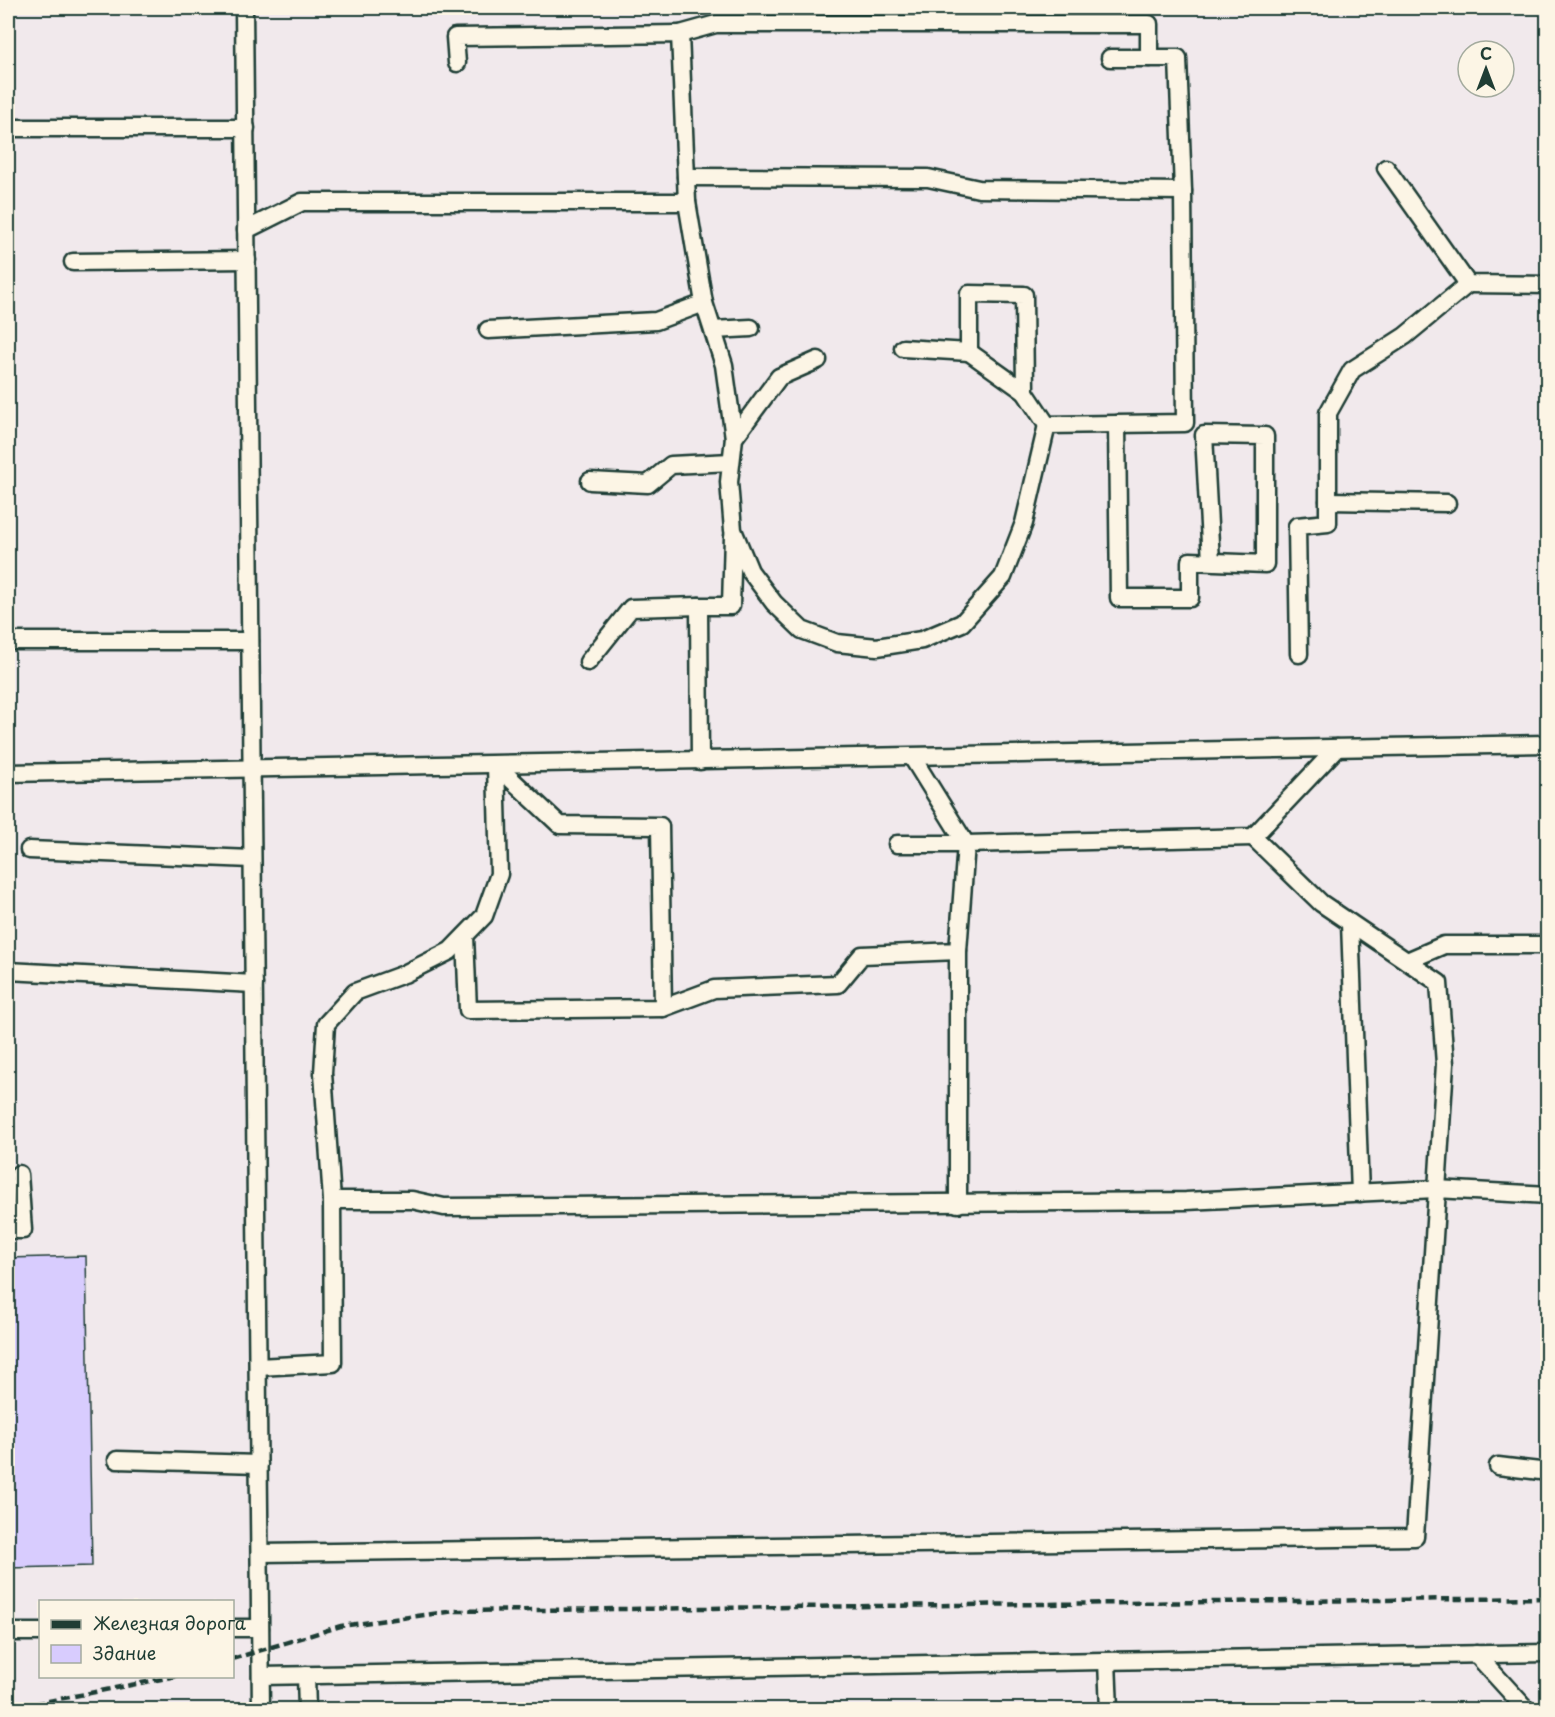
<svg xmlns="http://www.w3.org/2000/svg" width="1555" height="1717" font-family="'Playpen Sans',sans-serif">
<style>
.built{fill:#f1e9ec;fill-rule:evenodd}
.building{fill:#d8ccfe;stroke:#1f3d34;stroke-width:1.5}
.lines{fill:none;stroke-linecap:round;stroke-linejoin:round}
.service-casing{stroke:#1f3d34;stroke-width:21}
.service{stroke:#fcf5e5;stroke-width:16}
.rail{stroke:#1f3d34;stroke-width:4.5;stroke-dasharray:9 4.5;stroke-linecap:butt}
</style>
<rect width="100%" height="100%" fill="#fcf5e5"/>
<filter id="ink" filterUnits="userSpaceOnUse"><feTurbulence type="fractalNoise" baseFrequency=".0167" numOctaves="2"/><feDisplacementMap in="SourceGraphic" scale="12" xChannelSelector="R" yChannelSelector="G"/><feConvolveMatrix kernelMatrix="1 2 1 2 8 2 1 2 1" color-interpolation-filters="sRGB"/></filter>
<g filter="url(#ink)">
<path class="built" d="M8,8H1547V1709H8ZM1468,51H1504V87H1468ZM40,1602H232V1676H40Z"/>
<path class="building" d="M86,1256L92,1566L8,1568V1258Z"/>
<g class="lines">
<g class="service-casing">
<g id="service">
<path d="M244,8L261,1710"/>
<path d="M680,34L716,24H1149V58"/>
<path d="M8,128H246"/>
<path d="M1386,168L1468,284L1548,285"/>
<path d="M686,177L928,178L979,189L1183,191L1178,58H1110"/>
<path d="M687,202L704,303L724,365L734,438"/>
<path d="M246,230L302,202H687L680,34L455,37L457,63"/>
<path d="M73,262L247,260"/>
<path d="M488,330L656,321L704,303"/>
<path d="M713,330L751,328"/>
<path d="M903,348L969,352V294L1024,295L1025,392L1047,425"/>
<path d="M969,352L1025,392"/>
<path d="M818,360L779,377L734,438L729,482L733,530L750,571L774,603L802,630L837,643L877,647L922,640L962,623L1003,577L1024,523L1047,425L1185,423L1183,191"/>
<path d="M1117,424L1119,598H1190V561L1265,564V436L1204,435L1211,561"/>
<path d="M590,481L648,484L671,465L731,462"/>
<path d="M1328,501L1447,503"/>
<path d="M8,641H250"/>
<path d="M1299,654L1297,526L1328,523V413L1352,370L1405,336L1468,284"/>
<path d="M588,662L631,608L699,606"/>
<path d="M912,757L966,844L1253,837L1337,748"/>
<path d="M700,761L699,606H731L733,536"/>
<path d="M8,773L1548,744"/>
<path d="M29,850L252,859"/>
<path d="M1350,923L1360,1193"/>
<path d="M465,936L468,1010L663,1008L660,826L560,825L496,765"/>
<path d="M958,951V1204"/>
<path d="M1407,961L1444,945H1548"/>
<path d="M8,971L254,984"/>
<path d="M663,1008L714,989L838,984L862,955L958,951L966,844H897"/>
<path d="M332,1200L323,1073L326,1024L355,992L404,974L450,951L484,916L499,874L496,765"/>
<path d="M8,1230H23L19,1174"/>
<path d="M258,1367L333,1363L332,1200H412L444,1207L1186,1201L1436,1189L1548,1195"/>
<path d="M117,1460L259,1464"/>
<path d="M1498,1466L1548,1472"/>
<path d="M260,1553L1415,1537L1445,1064L1439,983L1321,903L1253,837"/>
<path d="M232,1628H260"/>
<path d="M8,1632H40"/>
<path d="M1476,1654L1527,1710"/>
<path d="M1107,1661L1109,1710"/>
<path d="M306,1675L307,1710"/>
<path d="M261,1676L1548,1653"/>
</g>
</g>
<use href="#service" class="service"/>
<g class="rail">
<path d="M232,1659L341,1626L455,1611L1548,1598"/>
<path d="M8,1709L177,1676"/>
</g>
</g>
</g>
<rect width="1555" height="1717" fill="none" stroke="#fcf5e5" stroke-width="30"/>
<rect x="15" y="15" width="1525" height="1687" fill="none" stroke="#1f3d34" stroke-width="2" filter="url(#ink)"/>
<rect x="39" y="1600" width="195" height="78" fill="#fcf5e5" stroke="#a4ab9e" stroke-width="1.5"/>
<rect x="51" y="1620" width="30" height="9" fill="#1f3d34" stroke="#a4ab9e" stroke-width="1.5"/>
<text x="93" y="1630" font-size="18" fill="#1f3d34">Железная дорога</text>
<rect x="51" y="1645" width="30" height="18" fill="#d8ccfe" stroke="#a4ab9e" stroke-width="1.5"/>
<text x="93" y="1660" font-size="18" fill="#1f3d34">Здание</text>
<g transform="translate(1486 69)"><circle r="28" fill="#fcf5e5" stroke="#a4ab9e" stroke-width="1.5"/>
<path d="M0-4.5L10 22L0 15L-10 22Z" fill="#1f3d34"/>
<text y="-9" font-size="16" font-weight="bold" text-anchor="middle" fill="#1f3d34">С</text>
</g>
</svg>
